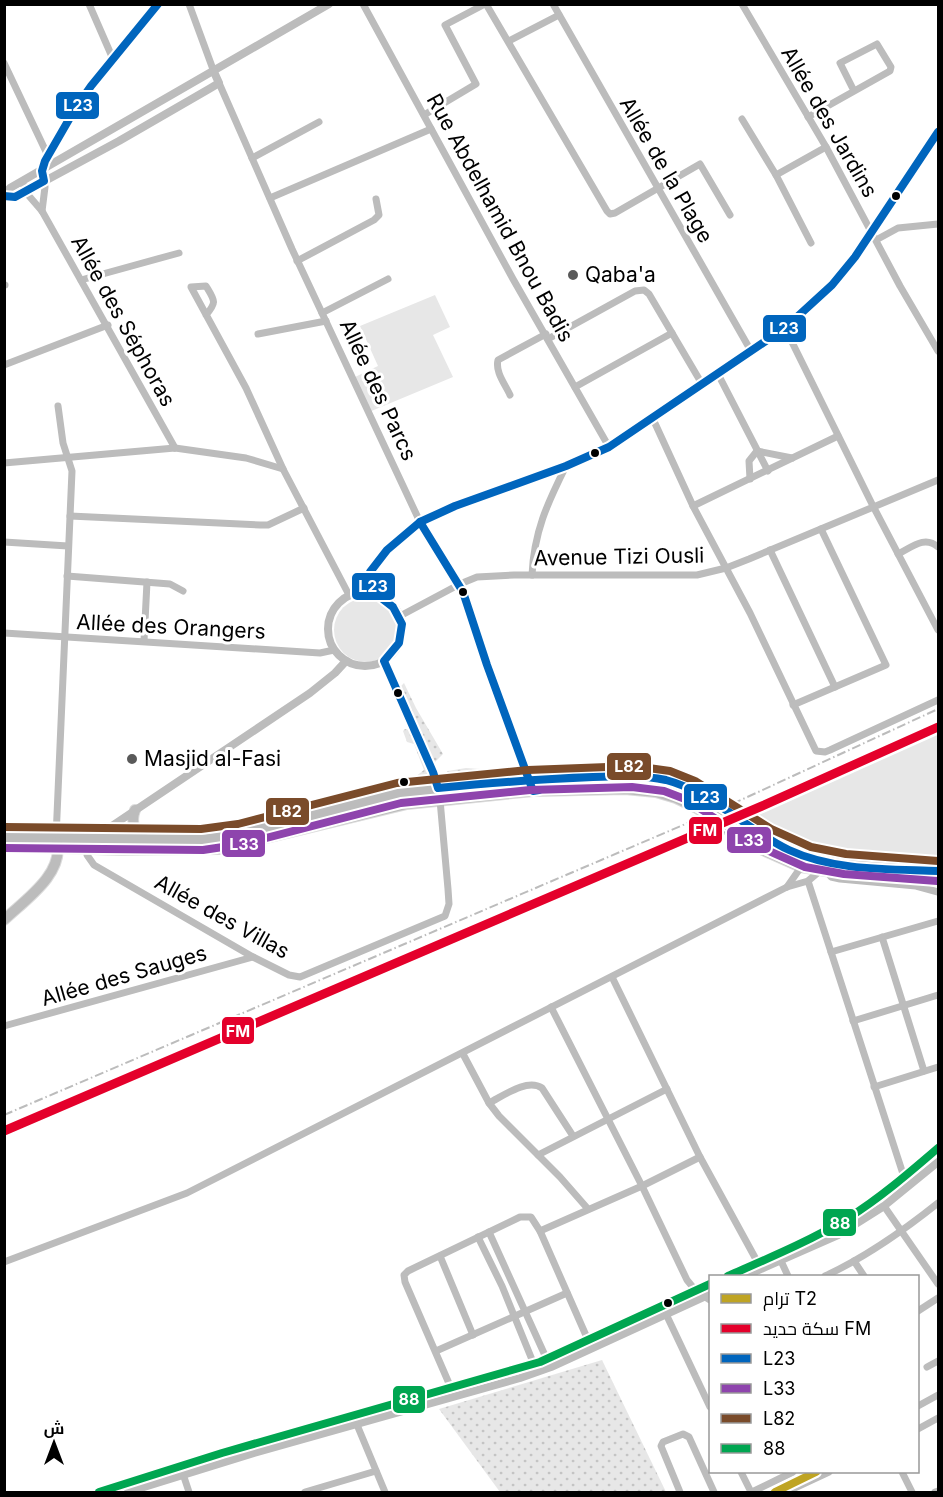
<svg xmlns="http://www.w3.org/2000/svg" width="943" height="1497" font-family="Inter,Cairo,sans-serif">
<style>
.grass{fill:url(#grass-dots)}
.green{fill:#e7e7e7}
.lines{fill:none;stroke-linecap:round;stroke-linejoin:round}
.primary-casing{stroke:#dbdbdb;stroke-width:12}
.minor{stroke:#bcbcbc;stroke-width:7}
.tertiary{stroke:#bcbcbc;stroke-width:8}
.primary{stroke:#bcbcbc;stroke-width:10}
.rail{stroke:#bcbcbc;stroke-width:2;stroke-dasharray:9 3 1.5 3;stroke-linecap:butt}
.bus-1-casing{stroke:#fff;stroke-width:12}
.bus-2-casing{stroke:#fff;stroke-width:12}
.bus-3-casing{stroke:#fff;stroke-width:12}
.bus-4-casing{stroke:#fff;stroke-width:12}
.bus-1{stroke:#0065bd;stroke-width:8}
.bus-2{stroke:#8e44ad;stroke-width:8}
.bus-3{stroke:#7a4b2a;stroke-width:8}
.bus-4{stroke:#00a651;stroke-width:8}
.rail-1-casing{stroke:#fff;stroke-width:14}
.rail-1{stroke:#e4002b;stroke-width:9}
.tram-1-casing{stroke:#fff;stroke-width:12}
.tram-1{stroke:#bfa423;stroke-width:8}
.bus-dot{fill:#000;stroke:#fff;stroke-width:2}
.poi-dot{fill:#595959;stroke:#fff;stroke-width:2}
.labels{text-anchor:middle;stroke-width:6;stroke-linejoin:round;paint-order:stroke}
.street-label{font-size:21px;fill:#000;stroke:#fff}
.poi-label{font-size:21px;fill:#000;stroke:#fff;text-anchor:start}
.line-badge{stroke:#fff;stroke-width:2}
.badge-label{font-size:16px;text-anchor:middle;font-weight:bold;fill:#fff}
</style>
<defs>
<pattern id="grass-dots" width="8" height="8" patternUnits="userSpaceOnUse" patternTransform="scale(1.5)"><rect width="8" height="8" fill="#e7e7e7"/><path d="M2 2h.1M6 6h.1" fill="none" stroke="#c4c4c4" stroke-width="1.8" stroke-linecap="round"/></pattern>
</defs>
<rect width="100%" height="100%" fill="#fff"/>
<g class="grass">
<path d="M404,683L416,708L443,754L433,764L398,689Z"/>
<path d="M405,729L410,730L413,733L434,785L398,790L399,782L415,777L424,770L414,744L407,742L403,731Z"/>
<path d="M466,768L480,769L485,775V779L445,782L443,776L448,771Z"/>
<path d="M602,1360L666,1492H500L439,1409Z"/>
</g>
<g class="green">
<path d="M435,295L450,327L433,335L453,377L369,412L355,377L378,366L360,326Z"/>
<circle cx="366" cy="630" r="32"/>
<path d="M938,721V858C900,856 844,857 808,846C786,840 766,825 747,813Z"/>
</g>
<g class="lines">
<g class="primary-casing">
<g id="primary">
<path d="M135,810C130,824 135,831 146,840"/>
<path d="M4,837L202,840L240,834L399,793L529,780L633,776L667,781L690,790L766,838L808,857L845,864L938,871"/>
<path d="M4,846L122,850L220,849L407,804L533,791L625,789L656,792L676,798L697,808L747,843L801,867L832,872L938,880"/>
<path d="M4,920C25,900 64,874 57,842"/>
</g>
</g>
<g class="minor">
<path d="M89,4L113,59"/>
<path d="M189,4L214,72"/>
<path d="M363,4L513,279L609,447"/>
<path d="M486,4L607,211L610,214L615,213L700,164L730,215"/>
<path d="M553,4L751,351"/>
<path d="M742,4L826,147L900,286L938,351"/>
<path d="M509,41L559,15"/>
<path d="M4,63L49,158"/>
<path d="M219,83L292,249L420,522L463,592L487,665L530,784"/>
<path d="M424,115L476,84L445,25L485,4"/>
<path d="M808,117L890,71L891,67L877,44L840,63L854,91"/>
<path d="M742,119L776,175L811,243"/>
<path d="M252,158L319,122"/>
<path d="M776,175L826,147"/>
<path d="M22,182L29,196L42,211L175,448"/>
<path d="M270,198L431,129"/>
<path d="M42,211L45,187L42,171L47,155L91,86L158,4"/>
<path d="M876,240L898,228L938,224"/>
<path d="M297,261L374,220L379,215L376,199"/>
<path d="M81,280L179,253"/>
<path d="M4,285H5"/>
<path d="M322,313L388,279"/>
<path d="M206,315C217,302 215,301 206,286L191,287L246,388L283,469L349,595"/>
<path d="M785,328L873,506L938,630"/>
<path d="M258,334L326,321"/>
<path d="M548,339L635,291L644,290L649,294L702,384"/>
<path d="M4,365L108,325"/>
<path d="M718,374L768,471"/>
<path d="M575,387L672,333"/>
<path d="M510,395C505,384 495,372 498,360L546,334"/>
<path d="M653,419L693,506L750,613L816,751L825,752L830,750L938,700"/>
<path d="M4,463L175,448L246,458L283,469"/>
<path d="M750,479L749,461L757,451L792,458"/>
<path d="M693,506L838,436"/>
<path d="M70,516L260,525H268L304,508"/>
<path d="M4,542L68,546"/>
<path d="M770,550L835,687"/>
<path d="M898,554C912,547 925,535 938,547"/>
<path d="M532,575C534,532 547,504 566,466"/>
<path d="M67,576L170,584L183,591"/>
<path d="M400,616L460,584L477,577L514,575H697L726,568L749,559L938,480"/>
<path d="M4,633L320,653L334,650"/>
<path d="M144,641L147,582"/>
<path d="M793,705L886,665L821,529"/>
<path d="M56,838L72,471L63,443L58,406"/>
<path d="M87,848V855L94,865L253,957L289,975L300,977L445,916L449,904L448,889L440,800"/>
<path d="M828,873L831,877L840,879L916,886L938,892"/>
<path d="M808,881L904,1177"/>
<path d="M787,887L801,867"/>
<path d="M882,937L924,1071"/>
<path d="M831,952L938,921"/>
<path d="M612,977L700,1157L758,1263"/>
<path d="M551,1007L642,1186L687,1280L696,1291L710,1300"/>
<path d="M853,1021L938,995"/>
<path d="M4,1026L253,957"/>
<path d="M463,1054L489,1103L499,1116L560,1177L588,1209"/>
<path d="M874,1087L938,1067"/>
<path d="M489,1103C503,1096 527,1078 542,1088L573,1136"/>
<path d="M538,1155L667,1089"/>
<path d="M884,1206L938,1284"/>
<path d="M540,1231L642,1186L700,1157"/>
<path d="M489,1232L548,1362"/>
<path d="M478,1237L502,1286L535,1367"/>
<path d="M440,1256L473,1335"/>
<path d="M781,1261L788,1276"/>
<path d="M854,1261L864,1276"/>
<path d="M4,1262L187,1193L787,887L808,881L821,870"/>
<path d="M825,1276C866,1257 903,1231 938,1203"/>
<path d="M918,1311L938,1298"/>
<path d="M666,1314L710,1407"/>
<path d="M436,1351L567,1293"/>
<path d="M927,1367L938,1361"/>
<path d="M451,1388L405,1282L404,1275L408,1271L520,1217H531L540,1231L588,1340"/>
<path d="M918,1406L938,1395"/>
<path d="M355,1420L385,1492"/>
<path d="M918,1429L938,1418"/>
<path d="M741,1472L751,1492"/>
<path d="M902,1472L912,1492"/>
<path d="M183,1474L189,1492"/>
<path d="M305,1492L376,1471"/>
<path d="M680,1492L661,1446L663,1442L683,1434L689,1437L714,1492"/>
<path d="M752,1492L793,1472"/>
<path d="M786,1492L829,1472"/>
<path d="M935,1492L938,1491"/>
</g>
<g class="tertiary">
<path d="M4,194L10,188L329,4"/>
<path d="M4,196L13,198L17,196L119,141L209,89L219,83L214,72"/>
<path d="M370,572L375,593"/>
<circle cx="365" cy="629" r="37"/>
<path d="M354,593L377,561L413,526L455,506L566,466L609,447L653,419L785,328L832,285L855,257L938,132"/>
<path d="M384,661L433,772L438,788"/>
<path d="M94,838L310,693L335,673L346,661"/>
<path d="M728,1276C764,1260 801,1245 836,1225C873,1204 906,1176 938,1148"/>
<path d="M745,1276L838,1235L884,1206L938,1162"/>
<path d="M99,1492L222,1453L540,1362L710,1284"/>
<path d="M128,1492L254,1453L520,1378L551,1367L710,1294"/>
</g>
<use href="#primary" class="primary"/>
<g class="rail">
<path d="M712,823L737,811"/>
<path d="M4,1115L730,805L938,709"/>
</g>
<g class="bus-1-casing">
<g id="bus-1">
<path d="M938,132L855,257L832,285L785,328L609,447L566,466L455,506L420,522L387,550L370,572L375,593L393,607L402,624L399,643L384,661L433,772L438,788C490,783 541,779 593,777C617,776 642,775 666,780C712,792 747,830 789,850C834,871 890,869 938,871"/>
<path d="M4,196L15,197L44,181L42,171L45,161L75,109L91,86L158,4"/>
<path d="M420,522L463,592L487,665L533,791L539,790"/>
</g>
</g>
<g class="bus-2-casing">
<path id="bus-2" d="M4,848L203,850L243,844L401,803L530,790L632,787L664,791L685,799L760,847L805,867L844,874L937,881"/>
</g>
<g class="bus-3-casing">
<path id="bus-3" d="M4,827L201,829L238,824L397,783L528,770L634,766L670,771L695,781L771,829L811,847L846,854L938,861"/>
</g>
<g class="bus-4-casing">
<g id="bus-4">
<path d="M728,1276C769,1258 810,1241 848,1218C880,1198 909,1173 938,1148"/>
<path d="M99,1492L222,1453L540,1362L710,1284"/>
</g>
</g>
<use href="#bus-1" class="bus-1"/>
<use href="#bus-2" class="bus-2"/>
<use href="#bus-3" class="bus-3"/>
<use href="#bus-4" class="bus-4"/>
<g class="rail-1-casing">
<path id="rail-1" d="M4,1131L762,806L938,727"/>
</g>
<use href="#rail-1" class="rail-1"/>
<g class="tram-1-casing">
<path id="tram-1" d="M775,1492L816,1472"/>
</g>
<use href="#tram-1" class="tram-1"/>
</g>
<g class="bus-dot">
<circle cx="896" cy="196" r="5"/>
<circle cx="595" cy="453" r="5"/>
<circle cx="463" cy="592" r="5"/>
<circle cx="398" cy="693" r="5"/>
<circle cx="404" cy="782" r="5"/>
<circle cx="668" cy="1303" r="5"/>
</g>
<g class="poi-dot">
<circle cx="573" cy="275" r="6"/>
<circle cx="132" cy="759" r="6"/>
</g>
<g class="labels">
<g class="street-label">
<text transform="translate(829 122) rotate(60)" y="7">Allée des Jardins</text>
<text transform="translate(666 170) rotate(60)" y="7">Allée de la Plage</text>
<text transform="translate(500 218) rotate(61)" y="7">Rue Abdelhamid Bnou Badis</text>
<text transform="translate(123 321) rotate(61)" y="7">Allée des Séphoras</text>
<text transform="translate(378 390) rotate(65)" y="7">Allée des Parcs</text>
<text transform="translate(619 557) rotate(-1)" y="7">Avenue Tizi Ousli</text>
<text transform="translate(171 627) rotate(3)" y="7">Allée des Orangers</text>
<text transform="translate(222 917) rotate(29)" y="7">Allée des Villas</text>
<text transform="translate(124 976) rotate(-16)" y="7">Allée des Sauges</text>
</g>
<g class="poi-label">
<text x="585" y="282">Qaba'a</text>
<text x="144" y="766">Masjid al-Fasi</text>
</g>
</g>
<g class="line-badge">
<rect x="55" y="91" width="45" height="29" rx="6" fill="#0065bd"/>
<rect x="762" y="314" width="45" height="29" rx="6" fill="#0065bd"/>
<rect x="351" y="572" width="45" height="29" rx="6" fill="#0065bd"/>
<rect x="606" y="752" width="46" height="29" rx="6" fill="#7a4b2a"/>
<rect x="683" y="783" width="45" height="28" rx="6" fill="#0065bd"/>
<rect x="265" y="797" width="45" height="29" rx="6" fill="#7a4b2a"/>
<rect x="688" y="816" width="35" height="29" rx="6" fill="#e4002b"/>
<rect x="726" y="826" width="46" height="28" rx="6" fill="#8e44ad"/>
<rect x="221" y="829" width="45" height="29" rx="6" fill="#8e44ad"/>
<rect x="221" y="1016" width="34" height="29" rx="6" fill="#e4002b"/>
<rect x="822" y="1208" width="35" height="29" rx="6" fill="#00a651"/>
<rect x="392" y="1385" width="34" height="29" rx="6" fill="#00a651"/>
</g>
<g class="badge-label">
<text x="78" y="111">L23</text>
<text x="784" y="334">L23</text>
<text x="373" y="592">L23</text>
<text x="629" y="772">L82</text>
<text x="705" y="803">L23</text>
<text x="287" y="817">L82</text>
<text x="705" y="836">FM</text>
<text x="749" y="846">L33</text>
<text x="244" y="850">L33</text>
<text x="238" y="1037">FM</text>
<text x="840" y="1229">88</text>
<text x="409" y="1405">88</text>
</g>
<rect width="943" height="1497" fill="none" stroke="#000000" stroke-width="12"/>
<rect x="709" y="1275" width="210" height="198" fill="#ffffff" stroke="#999999" stroke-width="1.5"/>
<rect x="721" y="1294" width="30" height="9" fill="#bfa423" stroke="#999999" stroke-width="1.5"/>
<text x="763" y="1305" font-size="18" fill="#000000">ترام T2</text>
<rect x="721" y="1324" width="30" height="9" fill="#e4002b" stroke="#999999" stroke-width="1.5"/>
<text x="763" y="1335" font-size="18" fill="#000000">سكة حديد FM</text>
<rect x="721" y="1354" width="30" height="9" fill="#0065bd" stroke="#999999" stroke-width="1.5"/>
<text x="763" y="1365" font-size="18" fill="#000000">L23</text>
<rect x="721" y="1384" width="30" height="9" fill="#8e44ad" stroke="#999999" stroke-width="1.5"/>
<text x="763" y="1395" font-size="18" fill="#000000">L33</text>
<rect x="721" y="1414" width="30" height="9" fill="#7a4b2a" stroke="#999999" stroke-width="1.5"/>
<text x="763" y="1425" font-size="18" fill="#000000">L82</text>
<rect x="721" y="1444" width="30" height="9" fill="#00a651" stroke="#999999" stroke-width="1.5"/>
<text x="763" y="1455" font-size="18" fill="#000000">88</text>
<g transform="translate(54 1443)" stroke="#ffffff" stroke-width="4.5" paint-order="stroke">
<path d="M0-4.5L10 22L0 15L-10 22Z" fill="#000000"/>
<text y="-9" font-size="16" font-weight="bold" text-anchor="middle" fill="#000000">ش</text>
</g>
</svg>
